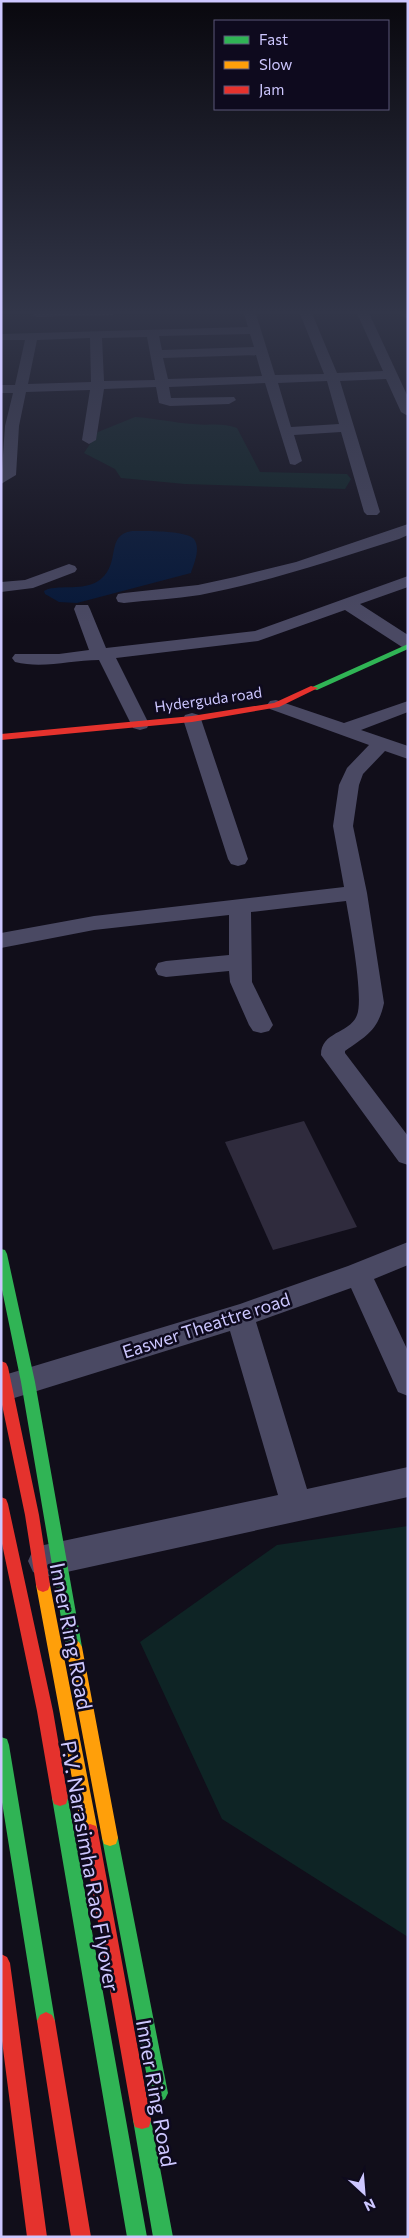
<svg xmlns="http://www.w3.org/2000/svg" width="409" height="2238" font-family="Commissioner,sans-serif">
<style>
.green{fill:#0e2425}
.water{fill:#061839}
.building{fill:#2f2b3d}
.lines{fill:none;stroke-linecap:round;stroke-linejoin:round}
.street{fill:#4a4963;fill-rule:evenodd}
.fast{fill:#30b455;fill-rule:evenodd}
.slow{fill:#ff9f0a;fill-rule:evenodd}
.jam{fill:#e5322d;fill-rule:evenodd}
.labels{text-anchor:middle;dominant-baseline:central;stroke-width:5;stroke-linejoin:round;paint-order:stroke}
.far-street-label{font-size:15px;fill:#cdc7ff;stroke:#0e0a1e}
.street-label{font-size:18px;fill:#cdc7ff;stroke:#0e0a1e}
.near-street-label{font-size:21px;fill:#cdc7ff;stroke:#0e0a1e}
</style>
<rect width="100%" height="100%" fill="#110e1a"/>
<!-- green -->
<path class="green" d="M 135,417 C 155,418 174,423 194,424 C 209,426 222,422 237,428 L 260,472 L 347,474 L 351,479 L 345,489 L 185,484 L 121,478 L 115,469 L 84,453 L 98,432 Z
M 408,1526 L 408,1937 L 222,1819 L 140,1642 L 277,1545 Z"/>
<!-- water -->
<path class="water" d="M 132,531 C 144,531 186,530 194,539 C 201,549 194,563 191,573 L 77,603 L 59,602 L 45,594 L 44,591 L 48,589 C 66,585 86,591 101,579 C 121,562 105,535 132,531 Z"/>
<!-- building -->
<path class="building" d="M 304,1121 L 357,1227 L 273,1250 L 225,1142 Z"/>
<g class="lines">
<!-- street -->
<path class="street" d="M 32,311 L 119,311 L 113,315 L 37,317 L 33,316 Z
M 243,311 L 255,311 L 275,375 L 324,374 L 299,311 L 311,311 L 337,373 L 383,371 L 356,311 L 368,311 L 408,397 L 408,416 L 401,412 L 386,379 L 340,381 L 380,512 L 377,515 L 367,515 L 364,512 L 341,432 L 294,435 L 302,461 L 295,465 L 290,464 L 265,383 L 169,387 L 171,398 L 234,397 L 236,400 L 229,404 L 170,406 L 159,403 L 156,387 L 104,389 L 96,440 L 89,444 L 82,440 L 90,390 L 26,392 L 19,426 L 16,475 L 1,484 L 5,426 L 13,393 L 1,393 L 1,385 L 15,385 L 25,340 L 1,340 L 1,334 L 248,327 ZM 250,334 L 254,347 L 162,350 L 159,336 ZM 147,337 L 155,380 L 104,381 L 102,338 ZM 90,338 L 91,382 L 28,384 L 37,340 ZM 256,355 L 262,376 L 168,379 L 163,358 ZM 327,381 L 339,424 L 291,427 L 278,383 Z
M 399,311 L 408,311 L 408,318 L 404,317 Z
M 408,524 L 408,535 L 399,539 C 333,560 268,582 200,595 C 175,599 149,600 124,603 L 118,602 L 116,598 L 118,594 L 124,593 L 198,585 L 235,577 L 296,562 Z
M 69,564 L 75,566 L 77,569 L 75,572 L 33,588 L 1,592 L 1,582 L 25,580 Z
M 408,576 L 408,587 L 360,604 L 408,635 L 408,648 L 402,647 L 345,610 L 258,641 L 116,658 L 149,724 L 147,728 L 140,730 L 133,728 L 99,660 C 71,660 43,669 15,662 L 12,658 L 15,654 L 59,654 L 89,650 L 74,609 L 76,605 L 88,605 L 90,609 L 106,648 L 255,631 Z
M 276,700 L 344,723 L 408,701 L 408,712 L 361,730 L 408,746 L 408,759 L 385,751 L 363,774 L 359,785 L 353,826 L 367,893 L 384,1003 C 378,1031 366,1036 345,1051 L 345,1053 L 408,1136 L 408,1165 L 399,1162 L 321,1055 C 321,1031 350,1034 357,1015 C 364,998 350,924 346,901 L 251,912 L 252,982 L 273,1025 L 269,1031 L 261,1033 L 253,1031 L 249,1025 L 230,982 L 229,971 L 166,977 L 158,975 L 155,969 L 158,963 L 166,961 L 229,955 L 229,915 L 94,930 L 1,948 L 1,933 L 94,916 L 344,887 L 333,826 L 339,785 L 347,768 L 369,745 L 270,709 L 267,705 L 270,701 Z
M 192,713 L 199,715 L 201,719 L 248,859 L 245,864 L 238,866 L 231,864 L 228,859 L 183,719 L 185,715 Z
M 408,1242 L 408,1265 L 374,1279 L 408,1351 L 408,1396 L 398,1392 L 351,1288 L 256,1322 L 307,1489 L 408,1467 L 408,1497 L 44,1577 L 33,1572 L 28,1561 L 33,1550 L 44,1545 L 278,1495 L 230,1331 L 11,1399 L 1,1396 L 1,1376 L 240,1304 L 348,1266 Z"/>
<!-- fast -->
<path class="fast" d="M 408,644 L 408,649 L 317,690 L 310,688 Z
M 1,1249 L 5,1250 L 7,1254 L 35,1382 L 82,1647 L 79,1652 L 74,1655 L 69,1652 L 66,1647 L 21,1382 L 1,1285 Z
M 1,1737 L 7,1739 L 9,1745 L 55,2021 L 52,2027 L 46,2030 L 40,2027 L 37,2021 L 1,1796 Z
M 60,1790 L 66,1792 L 68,1798 L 147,2237 L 127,2237 L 52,1798 L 54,1792 Z
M 110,1830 L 116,1832 L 118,1838 L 168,2093 L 165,2099 L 159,2102 L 153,2099 L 150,2093 L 102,1838 L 104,1832 Z
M 142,2111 L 149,2113 L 151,2120 L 173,2237 L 153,2237 L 133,2120 L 135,2113 Z"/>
<!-- slow -->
<path class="slow" d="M 43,1578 L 48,1580 L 50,1585 L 98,1832 L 96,1838 L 90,1840 L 84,1838 L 82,1832 L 36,1585 L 38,1580 Z
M 74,1639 L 79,1642 L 82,1647 L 118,1838 L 116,1844 L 110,1846 L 104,1844 L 102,1838 L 66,1647 L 69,1642 Z"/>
<!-- jam -->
<path class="jam" d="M 311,686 L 318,688 L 279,707 L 192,722 L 1,740 L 1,734 L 192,716 L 274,703 Z
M 1,1361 L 6,1363 L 8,1367 L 39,1515 L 50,1585 L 48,1590 L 43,1592 L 38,1590 L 36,1585 L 25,1515 L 1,1400 Z
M 1,1497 L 6,1499 L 8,1504 L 53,1711 L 68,1798 L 66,1804 L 60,1806 L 54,1804 L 52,1798 L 37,1711 L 1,1539 Z
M 90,1824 L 96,1826 L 98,1832 L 151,2120 L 149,2127 L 142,2129 L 135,2127 L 133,2120 L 82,1832 L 84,1826 Z
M 1,1954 L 7,1957 L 10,1963 L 47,2237 L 27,2237 L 1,2033 Z
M 46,2012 L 52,2015 L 55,2021 L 91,2237 L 71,2237 L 37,2021 L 40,2015 Z"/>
</g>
<!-- sky -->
<linearGradient id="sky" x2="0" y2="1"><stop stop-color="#09080e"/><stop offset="0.5" stop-color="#323649"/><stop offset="1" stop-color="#323649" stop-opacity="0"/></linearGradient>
<rect width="409" height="624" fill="url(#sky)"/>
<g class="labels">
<!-- far-street labels -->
<g class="far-street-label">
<text transform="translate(208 699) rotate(-8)">Hyderguda road</text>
</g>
<!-- street labels -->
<g class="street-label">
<text transform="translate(206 1325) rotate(-18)">Easwer Theattre road</text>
</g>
<!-- near-street labels -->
<g class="near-street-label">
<text transform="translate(72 1636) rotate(79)">Inner Ring Road</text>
<text transform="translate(91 1866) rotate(80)">P.V. Narasimha Rao Flyover</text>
<text transform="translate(157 2093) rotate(80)">Inner Ring Road</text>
</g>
</g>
<!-- border -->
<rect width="409" height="2238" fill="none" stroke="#cdc7ff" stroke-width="5"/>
<!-- legend -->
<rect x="214" y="20" width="175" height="90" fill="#0e0a1e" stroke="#5a5678"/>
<rect x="224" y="36" width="25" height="8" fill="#30b455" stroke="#5a5678"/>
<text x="259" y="45" font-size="15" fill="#cdc7ff">Fast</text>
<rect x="224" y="61" width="25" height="8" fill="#ff9f0a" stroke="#5a5678"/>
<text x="259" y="70" font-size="15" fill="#cdc7ff">Slow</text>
<rect x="224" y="86" width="25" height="8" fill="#e5322d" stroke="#5a5678"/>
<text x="259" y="95" font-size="15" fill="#cdc7ff">Jam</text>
<!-- north arrow -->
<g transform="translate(364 2193) rotate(154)" stroke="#0e0a1e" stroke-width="4" paint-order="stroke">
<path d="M0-4L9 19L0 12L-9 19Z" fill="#cdc7ff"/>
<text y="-8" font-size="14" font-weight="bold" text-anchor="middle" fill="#cdc7ff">N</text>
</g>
</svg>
